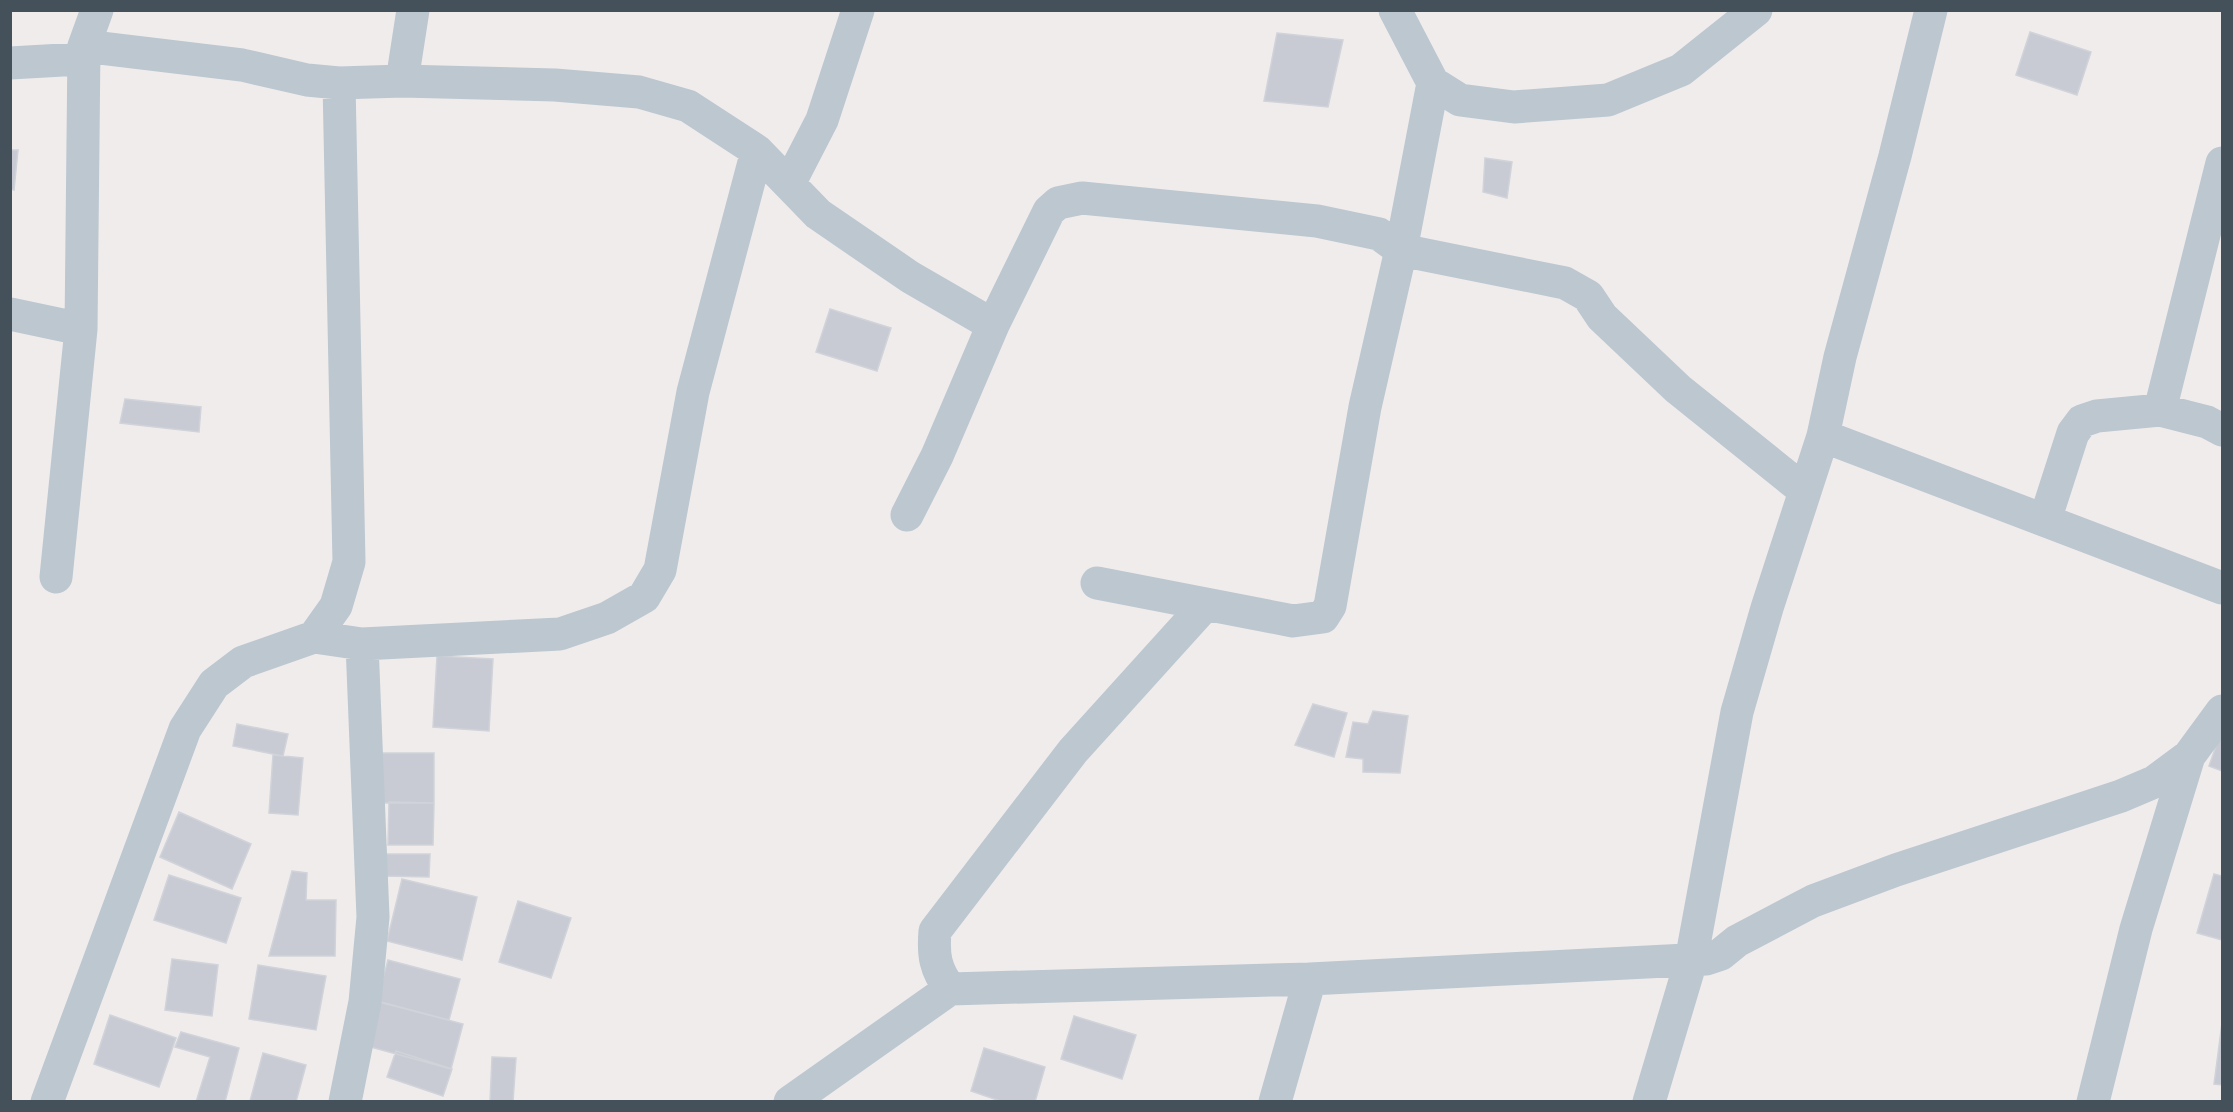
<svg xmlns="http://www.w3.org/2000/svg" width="2233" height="1112" font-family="Arial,sans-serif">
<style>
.building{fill:#c8cbd3;stroke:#d0d3d9;stroke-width:1.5}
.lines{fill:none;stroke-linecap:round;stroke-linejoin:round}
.minor{stroke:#bcc7d0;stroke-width:33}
</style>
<rect width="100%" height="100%" fill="#f0ecec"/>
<!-- building -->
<path class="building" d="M 2030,32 L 2091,52 L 2077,95 L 2016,75 Z
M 1277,33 L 1343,40 L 1328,107 L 1264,101 Z
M 10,150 L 18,150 L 14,190 L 10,189 Z
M 1485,158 L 1512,162 L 1507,198 L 1483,192 Z
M 830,309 L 891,328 L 877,371 L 816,352 Z
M 125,399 L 201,407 L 199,432 L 120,423 Z
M 437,656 L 493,659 L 489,731 L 433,727 Z
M 1313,704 L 1347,713 L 1334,757 L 1295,745 Z
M 1373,711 L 1408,716 L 1400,773 L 1363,772 L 1363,759 L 1346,757 L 1353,722 L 1368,724 Z
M 237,724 L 288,734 L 283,756 L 233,746 Z
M 2222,729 L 2222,771 L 2209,766 Z
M 369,753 L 434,753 L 434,803 L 370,803 Z
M 273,755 L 303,758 L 298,815 L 269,813 Z
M 389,802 L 434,803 L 433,845 L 388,845 Z
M 179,812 L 251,844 L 232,889 L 160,857 Z
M 384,854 L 430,854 L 429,877 L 384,876 Z
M 292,871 L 307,873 L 306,900 L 336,900 L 335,956 L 269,956 Z
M 2214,874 L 2222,876 L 2222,940 L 2197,933 Z
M 169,875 L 241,898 L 226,943 L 154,920 Z
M 402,879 L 477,897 L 462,960 L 387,941 Z
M 518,901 L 571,918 L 551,978 L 499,962 Z
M 172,959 L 218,965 L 212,1016 L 165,1010 Z
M 388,960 L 460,979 L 449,1020 L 377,1001 Z
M 258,965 L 326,976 L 316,1030 L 249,1019 Z
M 379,1002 L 463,1024 L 451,1069 L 367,1046 Z
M 110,1015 L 176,1038 L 159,1087 L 94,1064 Z
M 1074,1016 L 1136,1035 L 1122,1079 L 1061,1059 Z
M 2222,1023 L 2222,1085 L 2214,1084 Z
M 181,1032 L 239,1048 L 225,1102 L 196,1102 L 210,1057 L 175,1047 Z
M 984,1048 L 1045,1067 L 1035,1102 L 1003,1102 L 971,1091 Z
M 396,1051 L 452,1069 L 443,1096 L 387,1077 Z
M 263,1053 L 306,1065 L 296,1102 L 250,1101 Z
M 492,1057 L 516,1058 L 513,1102 L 490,1102 Z"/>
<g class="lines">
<!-- minor -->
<path class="minor" d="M 1395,10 L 1433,83 L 1460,100 L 1514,107 L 1608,100 L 1681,70 L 1756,10
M 10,63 L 80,59 L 84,46 L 242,65 L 307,80 L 339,83 L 402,81 L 555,85 L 639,92 L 688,106 L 757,151 L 818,214 L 910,277 L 993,325
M 402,81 L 413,10
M 789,184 L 822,120 L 858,10
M 10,314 L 81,329
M 2160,410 L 2222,163
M 1823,436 L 2222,588
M 907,515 L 937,456 L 993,325 L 1049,211 L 1058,203 L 1082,198 L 1317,221 L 1379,234 L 1401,250 L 1565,283 L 1588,296 L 1602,317 L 1678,389 L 1805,491
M 2045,520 L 2073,433 L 2082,421 L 2097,416 L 2160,410 L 2207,422 L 2222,430
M 56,577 L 81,329 L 84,46 L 97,10
M 1097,583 L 1293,621 L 1323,617 L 1330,606 L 1365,407 L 1401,250 L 1433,83
M 314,637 L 362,644 L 560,634 L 607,618 L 644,597 L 660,570 L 693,392 L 757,151
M 950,989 C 935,969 933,955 935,931 L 1073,751 L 1206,604
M 47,1102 L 185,729 L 214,684 L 243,662 L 314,637 L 336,606 L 349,562 L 339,83
M 345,1102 L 365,1002 L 373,917 L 362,644
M 790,1102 L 950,989 L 1310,979 L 1706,959 L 1721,954 L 1737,941 L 1813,901 L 1896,870 L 2121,796 L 2154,782 L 2189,756 L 2222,711
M 1275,1102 L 1310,979
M 1649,1102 L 1691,961 L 1737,712 L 1767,608 L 1823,436 L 1840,357 L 1895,156 L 1931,10
M 2093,1102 L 2136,929 L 2189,756"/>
</g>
<!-- border -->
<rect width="2233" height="1112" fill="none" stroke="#44505a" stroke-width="24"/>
</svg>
